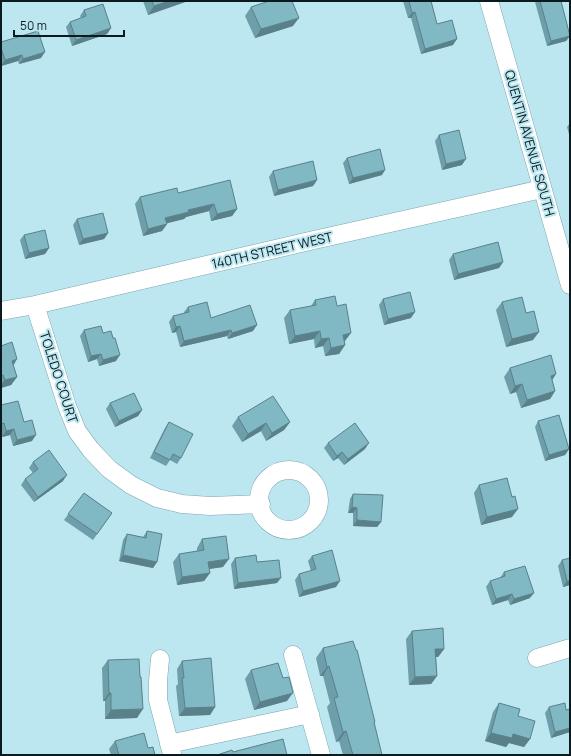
<svg xmlns="http://www.w3.org/2000/svg" width="571" height="756" font-family="Manrope,sans-serif">
<style>
.lines{fill:none;stroke-linecap:round;stroke-linejoin:round}
.minor-casing{stroke:#7ca5af;stroke-width:19}
.minor{stroke:#fff;stroke-width:18}
.wall{fill:#6e9ea9}
.shaded-wall{fill:#5a8189}
.building{fill:#80b8c4;stroke:#5a8189}
.labels{text-anchor:middle;dominant-baseline:central;stroke-width:4;stroke-linejoin:round;paint-order:stroke}
.street-label{font-size:13px;fill:#0a1a1e;stroke:#bce7f1}
</style>
<rect width="100%" height="100%" fill="#bce7f1"/>
<g class="lines">
<defs>
<path id="minor" d="M 489,1 L 570,285
M 35,305 L 67,406 L 77,431 L 91,450 L 109,469 L 131,485 L 157,498 L 182,504 L 210,506 L 261,504
M 1,311 L 35,305 L 314,240 L 542,189
M259 500a30 30 0 1 1 60 0a30 30 0 1 1-60 0Z
M 293,655 L 321,755
M 537,658 L 570,648
M 160,659 L 158,681 L 158,700 L 172,754
M 169,744 L 310,714"/>
</defs>
<!-- minor casing -->
<use href="#minor" class="minor-casing"/>
<!-- minor -->
<use href="#minor" class="minor"/>
</g>
<!-- wall -->
<path class="wall" d="M 143,1 L 188,1 L 148,15 Z
M 403,1 L 431,1 L 437,24 L 453,45 L 421,54 L 411,18 L 408,18 Z
M 536,1 L 561,1 L 570,36 L 566,41 L 547,46 L 535,2 Z
M 251,7 L 293,26 L 255,38 L 245,16 Z
M 84,10 L 111,28 L 107,34 L 72,46 L 66,27 L 70,22 L 81,18 L 80,16 Z
M 1,42 L 41,58 L 19,64 L 18,61 L 1,66 Z
M 570,123 L 570,138 L 567,127 Z
M 439,135 L 462,165 L 442,170 L 435,141 Z
M 347,158 L 382,175 L 349,184 L 343,163 Z
M 273,171 L 317,180 L 313,186 L 274,196 L 269,177 Z
M 178,193 L 237,209 L 232,216 L 211,221 L 209,211 L 186,217 L 184,219 L 167,223 L 167,224 L 162,231 L 143,236 L 135,204 L 140,197 Z
M 77,219 L 108,233 L 104,239 L 79,245 L 73,225 Z
M 24,235 L 49,248 L 45,254 L 25,259 L 20,240 Z
M 453,254 L 503,262 L 499,268 L 454,280 L 449,260 Z
M 383,299 L 411,318 L 384,325 L 379,305 Z
M 315,300 L 337,306 L 345,341 L 344,342 L 345,345 L 339,354 L 325,356 L 323,346 L 315,348 L 314,339 L 289,344 L 284,318 L 290,310 L 311,306 Z
M 502,302 L 533,340 L 506,347 L 496,310 Z
M 188,307 L 211,318 L 253,331 L 228,339 L 227,336 L 180,347 L 176,332 L 172,333 L 169,322 L 173,316 L 184,314 L 184,312 Z
M 84,330 L 103,333 L 116,361 L 99,366 L 97,359 L 88,362 L 80,336 Z
M 1,346 L 13,365 L 17,377 L 11,385 L 1,388 Z
M 510,368 L 552,380 L 555,391 L 550,399 L 521,408 L 516,392 L 510,394 L 504,377 Z
M 110,403 L 142,410 L 138,416 L 115,427 L 106,409 Z
M 1,405 L 24,422 L 32,441 L 13,446 L 10,435 L 2,437 L 1,434 Z
M 238,417 L 290,422 L 284,430 L 266,441 L 261,431 L 242,442 L 232,426 Z
M 538,421 L 569,449 L 565,455 L 545,461 L 535,427 Z
M 169,422 L 181,458 L 177,464 L 170,460 L 166,466 L 150,458 L 165,428 Z
M 328,443 L 365,449 L 344,465 L 338,458 L 333,461 L 324,448 Z
M 33,462 L 63,481 L 34,502 L 21,485 L 25,479 L 33,473 L 29,468 Z
M 479,485 L 512,517 L 481,525 L 474,493 Z
M 84,493 L 112,513 L 93,540 L 64,520 Z
M 353,494 L 381,522 L 377,527 L 353,526 L 353,513 L 348,513 L 350,499 Z
M 147,531 L 157,562 L 153,568 L 119,561 L 123,540 L 127,534 L 143,537 Z
M 202,539 L 223,567 L 209,569 L 210,573 L 204,581 L 177,585 L 173,562 L 179,554 L 197,551 L 197,548 Z
M 312,556 L 336,587 L 299,597 L 295,580 L 299,574 L 311,571 L 308,561 Z
M 235,558 L 257,562 L 277,583 L 234,589 L 231,564 Z
M 562,560 L 570,585 L 563,587 L 558,566 Z
M 504,572 L 530,598 L 510,605 L 508,600 L 492,605 L 486,587 L 490,581 L 500,578 Z
M 412,631 L 444,649 L 438,657 L 436,657 L 437,676 L 431,684 L 409,685 L 406,639 Z
M 323,648 L 374,723 L 382,755 L 343,755 L 339,741 L 336,742 L 327,707 L 330,703 L 323,676 L 320,676 L 316,658 Z
M 108,660 L 140,677 L 137,718 L 105,719 L 105,701 L 103,701 L 102,668 Z
M 182,661 L 215,707 L 210,715 L 179,716 L 176,686 L 178,684 L 177,669 Z
M 251,670 L 283,678 L 287,701 L 254,710 L 245,679 Z
M 499,703 L 518,716 L 530,739 L 524,747 L 509,743 L 506,747 L 485,741 L 493,712 Z
M 549,707 L 566,710 L 570,709 L 570,732 L 551,738 L 545,713 Z
M 115,741 L 148,748 L 155,755 L 111,755 L 109,749 Z"/>
<!-- shaded-wall -->
<path class="shaded-wall" d="M 169,1 L 188,1 L 148,15 L 154,6 Z
M 415,12 L 411,18 L 408,18 L 412,13 Z
M 299,18 L 293,26 L 255,38 L 261,29 Z
M 111,28 L 107,34 L 72,46 L 76,40 Z
M 570,36 L 566,41 L 547,46 L 551,41 Z
M 457,39 L 453,45 L 421,54 L 425,49 Z
M 45,52 L 41,58 L 19,64 L 23,59 Z
M 22,55 L 18,61 L 1,66 L 5,60 Z
M 466,159 L 462,165 L 442,170 L 446,164 Z
M 385,170 L 382,175 L 349,184 L 353,178 Z
M 317,180 L 313,186 L 274,196 L 278,190 Z
M 214,204 L 209,211 L 186,217 L 184,219 L 160,225 L 165,218 L 188,210 Z
M 237,209 L 232,216 L 211,221 L 217,214 Z
M 167,224 L 162,231 L 143,236 L 148,229 Z
M 108,233 L 104,239 L 79,245 L 83,239 Z
M 49,248 L 45,254 L 25,259 L 29,253 Z
M 503,262 L 499,268 L 454,280 L 458,274 Z
M 415,312 L 411,318 L 384,325 L 388,319 Z
M 257,325 L 253,331 L 228,339 L 232,333 Z
M 180,326 L 176,332 L 172,333 L 176,327 Z
M 231,330 L 227,336 L 180,347 L 184,341 Z
M 320,331 L 314,339 L 289,344 L 295,336 Z
M 539,332 L 533,340 L 506,347 L 512,339 Z
M 351,333 L 345,341 L 337,343 L 343,335 Z
M 329,338 L 323,346 L 315,348 L 321,339 Z
M 345,345 L 339,354 L 325,356 L 331,348 Z
M 101,354 L 97,359 L 88,362 L 91,356 Z
M 120,355 L 116,361 L 99,366 L 103,360 Z
M 17,359 L 12,368 L 12,361 Z
M 556,374 L 551,382 L 551,376 Z
M 17,377 L 11,385 L 1,388 L 1,385 L 5,380 Z
M 522,384 L 516,392 L 510,394 L 515,386 Z
M 555,391 L 550,399 L 521,408 L 527,400 Z
M 142,410 L 138,416 L 115,427 L 119,421 Z
M 290,422 L 284,430 L 266,441 L 272,433 Z
M 266,423 L 261,431 L 242,442 L 248,434 Z
M 14,429 L 10,435 L 2,437 L 6,431 Z
M 36,435 L 32,441 L 13,446 L 17,440 Z
M 369,443 L 365,449 L 344,465 L 348,459 Z
M 569,449 L 565,455 L 545,461 L 549,455 Z
M 342,452 L 338,458 L 333,461 L 337,456 Z
M 67,475 L 63,481 L 34,502 L 38,497 Z
M 352,507 L 357,508 L 353,513 L 348,513 Z
M 518,509 L 512,517 L 481,525 L 487,517 Z
M 357,520 L 381,522 L 377,527 L 353,526 Z
M 123,555 L 157,562 L 153,568 L 119,561 Z
M 229,559 L 223,567 L 202,570 L 208,562 Z
M 210,573 L 204,581 L 177,585 L 182,577 Z
M 281,578 L 277,583 L 234,589 L 238,583 Z
M 340,581 L 336,587 L 299,597 L 303,591 Z
M 567,581 L 570,581 L 570,585 L 563,587 Z
M 534,593 L 530,598 L 510,605 L 514,599 Z
M 512,594 L 508,600 L 492,605 L 496,599 Z
M 435,649 L 444,649 L 438,657 L 430,657 Z
M 329,666 L 323,676 L 320,676 L 327,667 Z
M 437,676 L 431,684 L 409,685 L 415,677 Z
M 109,693 L 111,693 L 105,701 L 103,701 Z
M 293,693 L 287,701 L 254,710 L 260,702 Z
M 215,707 L 210,715 L 179,716 L 185,708 Z
M 143,709 L 137,718 L 105,719 L 111,710 Z
M 570,728 L 570,732 L 551,738 L 555,732 Z
M 346,731 L 339,741 L 336,742 L 343,732 Z
M 491,733 L 513,734 L 530,739 L 524,747 L 509,743 L 506,747 L 485,741 Z"/>
<!-- building -->
<path class="building" d="M 152,1 L 169,1 L 154,6 Z
M 269,1 L 292,1 L 299,18 L 261,29 L 251,7 Z
M 409,1 L 431,1 L 437,24 L 452,20 L 457,39 L 425,49 L 415,12 L 412,13 Z
M 540,1 L 561,1 L 570,36 L 551,41 Z
M 103,4 L 111,28 L 76,40 L 70,22 L 86,16 L 84,10 Z
M 38,31 L 45,52 L 23,59 L 22,55 L 5,60 L 1,48 L 1,42 Z
M 459,130 L 466,159 L 446,164 L 439,135 Z
M 380,149 L 385,170 L 353,178 L 347,158 Z
M 313,161 L 317,180 L 278,190 L 273,171 Z
M 230,180 L 237,209 L 217,214 L 214,204 L 188,210 L 189,212 L 165,218 L 167,224 L 148,229 L 140,197 L 177,188 L 178,193 Z
M 103,213 L 108,233 L 83,239 L 77,219 Z
M 45,230 L 49,248 L 29,253 L 24,235 Z
M 498,242 L 503,262 L 458,274 L 453,254 Z
M 410,292 L 415,312 L 388,319 L 383,299 Z
M 335,296 L 337,306 L 346,304 L 351,333 L 343,335 L 345,345 L 331,348 L 329,338 L 321,339 L 320,331 L 295,336 L 290,310 L 316,305 L 315,300 Z
M 522,297 L 526,313 L 534,311 L 539,332 L 512,339 L 502,302 Z
M 207,302 L 211,318 L 250,305 L 257,325 L 232,333 L 231,330 L 184,341 L 180,326 L 176,327 L 173,316 L 189,312 L 188,307 Z
M 101,326 L 103,333 L 111,331 L 113,338 L 115,338 L 120,355 L 103,360 L 101,354 L 91,356 L 84,330 Z
M 12,342 L 17,359 L 12,361 L 17,377 L 5,380 L 3,375 L 1,375 L 1,346 Z
M 551,355 L 556,374 L 551,376 L 555,391 L 527,400 L 522,384 L 515,386 L 510,368 Z
M 134,393 L 142,410 L 119,421 L 110,403 Z
M 273,396 L 290,422 L 272,433 L 266,423 L 248,434 L 238,417 Z
M 18,401 L 24,422 L 32,420 L 36,435 L 17,440 L 14,429 L 6,431 L 4,423 L 1,424 L 1,405 Z
M 559,415 L 569,449 L 549,455 L 538,421 Z
M 169,422 L 193,434 L 181,458 L 173,454 L 170,460 L 154,452 Z
M 355,423 L 369,443 L 348,459 L 342,452 L 337,456 L 328,443 Z
M 49,450 L 67,475 L 38,497 L 25,479 L 38,469 L 33,462 Z
M 507,478 L 512,497 L 515,496 L 518,509 L 487,517 L 479,485 Z
M 84,493 L 112,513 L 97,534 L 68,514 Z
M 353,494 L 383,495 L 381,522 L 357,520 L 357,508 L 352,507 Z
M 147,531 L 162,534 L 157,562 L 123,555 L 127,534 L 146,538 Z
M 226,536 L 229,559 L 208,562 L 210,573 L 182,577 L 179,554 L 204,550 L 202,539 Z
M 332,550 L 340,581 L 303,591 L 299,574 L 316,569 L 312,556 Z
M 256,555 L 257,562 L 279,560 L 281,578 L 238,583 L 235,558 Z
M 570,558 L 570,581 L 567,581 L 562,560 Z
M 525,566 L 534,593 L 514,599 L 512,594 L 496,599 L 490,581 L 505,576 L 504,572 Z
M 443,628 L 444,649 L 435,649 L 437,676 L 415,677 L 412,631 Z
M 353,641 L 356,650 L 357,650 L 375,722 L 374,722 L 382,755 L 353,755 L 346,731 L 343,732 L 334,698 L 338,697 L 329,666 L 327,667 L 323,648 Z
M 211,658 L 215,707 L 185,708 L 182,678 L 184,678 L 182,661 Z
M 139,659 L 140,677 L 141,677 L 143,709 L 111,710 L 111,693 L 109,693 L 108,660 Z
M 278,663 L 283,678 L 289,677 L 293,693 L 260,702 L 251,670 Z
M 499,703 L 520,709 L 518,716 L 535,721 L 530,739 L 513,734 L 512,738 L 491,733 Z
M 565,703 L 566,710 L 570,709 L 570,728 L 555,732 L 549,707 Z
M 144,733 L 148,748 L 153,747 L 155,755 L 119,755 L 115,741 Z
M 283,739 L 287,755 L 217,755 L 232,750 L 233,752 Z"/>
<g class="labels">
<!-- street labels -->
<g class="street-label">
<text transform="translate(530 143) rotate(74)">QUENTIN AVENUE SOUTH</text>
<text transform="translate(272 250) rotate(-13)">140TH STREET WEST</text>
<text transform="translate(59 377) rotate(72)">TOLEDO COURT</text>
</g>
</g>
<!-- border -->
<rect width="571" height="756" fill="none" stroke="#0a1a1e" stroke-width="4"/>
<!-- scale -->
<path d="M14 30v6h110v-6" fill="none" stroke="#0a1a1e" stroke-width="2"/>
<text x="20" y="30" font-size="12" fill="#0a1a1e" stroke="#bce7f1" stroke-width="3" paint-order="stroke">50 m</text>
</svg>
